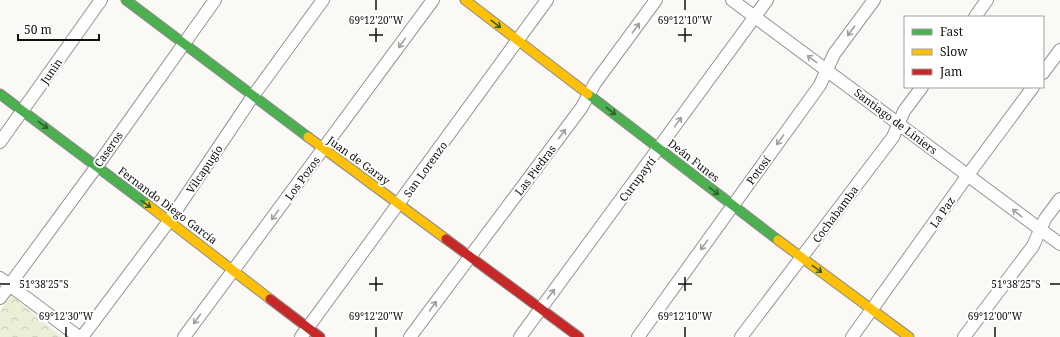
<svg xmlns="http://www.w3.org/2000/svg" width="1060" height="337" font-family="'Noto Serif',serif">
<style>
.park{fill:url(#park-crowns)}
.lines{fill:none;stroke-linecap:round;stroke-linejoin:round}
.street-casing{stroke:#969594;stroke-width:14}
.fast-casing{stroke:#8c8c8a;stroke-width:11}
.slow-casing{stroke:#8c8c8a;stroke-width:11}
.jam-casing{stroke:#8c8c8a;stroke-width:11}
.street{stroke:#fefefe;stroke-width:12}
.fast{stroke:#4caf50;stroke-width:9}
.slow{stroke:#ffc107;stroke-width:9}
.jam{stroke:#c62828;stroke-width:9}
.oneway{stroke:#2e6030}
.oneway2{stroke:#9f9f9f}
.ticks{fill:none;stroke:#101010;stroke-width:1.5}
.labels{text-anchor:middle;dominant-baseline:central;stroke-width:4;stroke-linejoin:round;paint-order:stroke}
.street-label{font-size:11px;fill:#101010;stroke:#fff}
.ticks-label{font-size:10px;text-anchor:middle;fill:#101010;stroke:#fff;stroke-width:4;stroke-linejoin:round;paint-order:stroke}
</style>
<defs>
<pattern id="park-crowns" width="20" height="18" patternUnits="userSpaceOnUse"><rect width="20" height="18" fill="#eaefd7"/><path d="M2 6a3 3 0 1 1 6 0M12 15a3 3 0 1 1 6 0" fill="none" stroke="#c8ccb8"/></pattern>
</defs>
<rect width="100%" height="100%" fill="#fbf9f6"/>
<!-- park -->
<path class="park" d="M 11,295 L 62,337 L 0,337 L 0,311 Z"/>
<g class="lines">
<defs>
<path id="street" d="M 732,0 L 1060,244
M 975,17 L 987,0
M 1043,73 L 1060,50
M 0,142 L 101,0
M 0,278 L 79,337
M 0,298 L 97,166 L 215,0
M 82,337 L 169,221 L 253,96 L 323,0
M 184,337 L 433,0
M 301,337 L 547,0
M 410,337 L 582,107 L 595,83 L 656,0
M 520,337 L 767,0
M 638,337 L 820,85 L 834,54 L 874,0
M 741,337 L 893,137 L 904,111 L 922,87
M 852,337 L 968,175 L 1033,87
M 964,337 L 1033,246 L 1045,219 L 1060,199"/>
<path id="fast" d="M 126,0 L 308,137
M 0,94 L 148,205
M 588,94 L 778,240"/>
<path id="slow" d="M 465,0 L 588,94
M 308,137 L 446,239
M 148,205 L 270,299
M 778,240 L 909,337"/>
<path id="jam" d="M 446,239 L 579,337
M 270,299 L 320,337"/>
</defs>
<!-- street casing -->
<use href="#street" class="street-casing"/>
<!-- fast casing -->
<use href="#fast" class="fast-casing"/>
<!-- slow casing -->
<use href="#slow" class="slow-casing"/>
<!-- jam casing -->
<use href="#jam" class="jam-casing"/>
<!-- street -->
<use href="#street" class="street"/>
<!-- fast -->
<use href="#fast" class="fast"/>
<!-- slow -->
<use href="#slow" class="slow"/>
<!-- jam -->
<use href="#jam" class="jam"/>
</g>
<!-- one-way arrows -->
<defs><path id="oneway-shaft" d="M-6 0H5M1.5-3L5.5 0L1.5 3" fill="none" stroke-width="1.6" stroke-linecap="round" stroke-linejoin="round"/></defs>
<g class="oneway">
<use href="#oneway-shaft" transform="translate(496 24) rotate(38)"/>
<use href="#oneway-shaft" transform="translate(611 111) rotate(38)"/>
<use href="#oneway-shaft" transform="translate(43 125) rotate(37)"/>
<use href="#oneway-shaft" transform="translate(714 191) rotate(38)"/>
<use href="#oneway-shaft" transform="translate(146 204) rotate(37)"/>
<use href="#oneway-shaft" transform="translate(817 269) rotate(36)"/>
</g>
<g class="oneway2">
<use href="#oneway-shaft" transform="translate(636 28) rotate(-53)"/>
<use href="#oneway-shaft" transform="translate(851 31) rotate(127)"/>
<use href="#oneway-shaft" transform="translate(402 43) rotate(126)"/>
<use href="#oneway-shaft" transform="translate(812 59) rotate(-144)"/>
<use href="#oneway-shaft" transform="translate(678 122) rotate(-54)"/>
<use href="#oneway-shaft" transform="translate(562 134) rotate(-53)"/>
<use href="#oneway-shaft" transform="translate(780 140) rotate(126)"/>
<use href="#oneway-shaft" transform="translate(1017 213) rotate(-142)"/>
<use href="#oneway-shaft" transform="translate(275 215) rotate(126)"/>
<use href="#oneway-shaft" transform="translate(704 245) rotate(126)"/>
<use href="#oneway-shaft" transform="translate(551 294) rotate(-53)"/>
<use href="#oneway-shaft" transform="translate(433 306) rotate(-54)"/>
<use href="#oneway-shaft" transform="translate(197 319) rotate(126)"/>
</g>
<!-- ticks -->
<path class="ticks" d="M 376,0 L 376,10M 685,0 L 685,10M 376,28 L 376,42M 685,28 L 685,42M 369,35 L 383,35M 678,35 L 692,35M 376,277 L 376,291M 685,277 L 685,291M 0,284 L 10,284M 369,284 L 383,284M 678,284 L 692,284M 1050,284 L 1060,284M 66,327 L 66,337M 376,327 L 376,337M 685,327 L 685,337M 995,327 L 995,337"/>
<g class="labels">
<!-- street labels -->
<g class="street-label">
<text transform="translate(51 71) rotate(-55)">Junin</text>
<text transform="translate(896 121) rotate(37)">Santiago de Liniers</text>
<text transform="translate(108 149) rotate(-55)">Caseros</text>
<text transform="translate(359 160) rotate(36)">Juan de Garay</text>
<text transform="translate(694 160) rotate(38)">Deán Funes</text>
<text transform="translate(204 169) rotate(-56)">Vilcapugio</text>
<text transform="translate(425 169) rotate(-54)">San Lorenzo</text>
<text transform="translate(535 170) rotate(-53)">Las Piedras</text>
<text transform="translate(758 170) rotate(-54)">Potosí</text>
<text transform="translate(302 178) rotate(-54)">Los Pozos</text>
<text transform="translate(637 179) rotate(-53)">Curupaytí</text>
<text transform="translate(168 205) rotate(37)">Fernando Diego García</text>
<text transform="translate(942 212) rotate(-55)">La Paz</text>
<text transform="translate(835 214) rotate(-53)">Cochabamba</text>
</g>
</g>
<g class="ticks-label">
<text x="376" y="24">69°12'20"W</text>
<text x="685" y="24">69°12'10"W</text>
<text x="44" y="288">51°38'25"S</text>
<text x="1016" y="288">51°38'25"S</text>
<text x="66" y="320">69°12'30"W</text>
<text x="376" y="320">69°12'20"W</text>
<text x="685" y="320">69°12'10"W</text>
<text x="995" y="320">69°12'00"W</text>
</g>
<!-- legend -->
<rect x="904" y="16" width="140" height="72" fill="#ffffff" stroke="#9f9f9f"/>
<rect x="912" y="29" width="20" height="6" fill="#4caf50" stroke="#9f9f9f"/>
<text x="940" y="36" font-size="12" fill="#101010">Fast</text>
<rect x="912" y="49" width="20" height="6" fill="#ffc107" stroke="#9f9f9f"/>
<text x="940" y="56" font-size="12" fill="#101010">Slow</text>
<rect x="912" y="69" width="20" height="6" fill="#c62828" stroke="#9f9f9f"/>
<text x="940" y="76" font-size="12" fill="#101010">Jam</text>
<!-- scale -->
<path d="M18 34v6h81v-6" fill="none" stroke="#101010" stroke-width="2"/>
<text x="24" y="34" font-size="12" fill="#101010" stroke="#ffffff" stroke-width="3" paint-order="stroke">50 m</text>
</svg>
